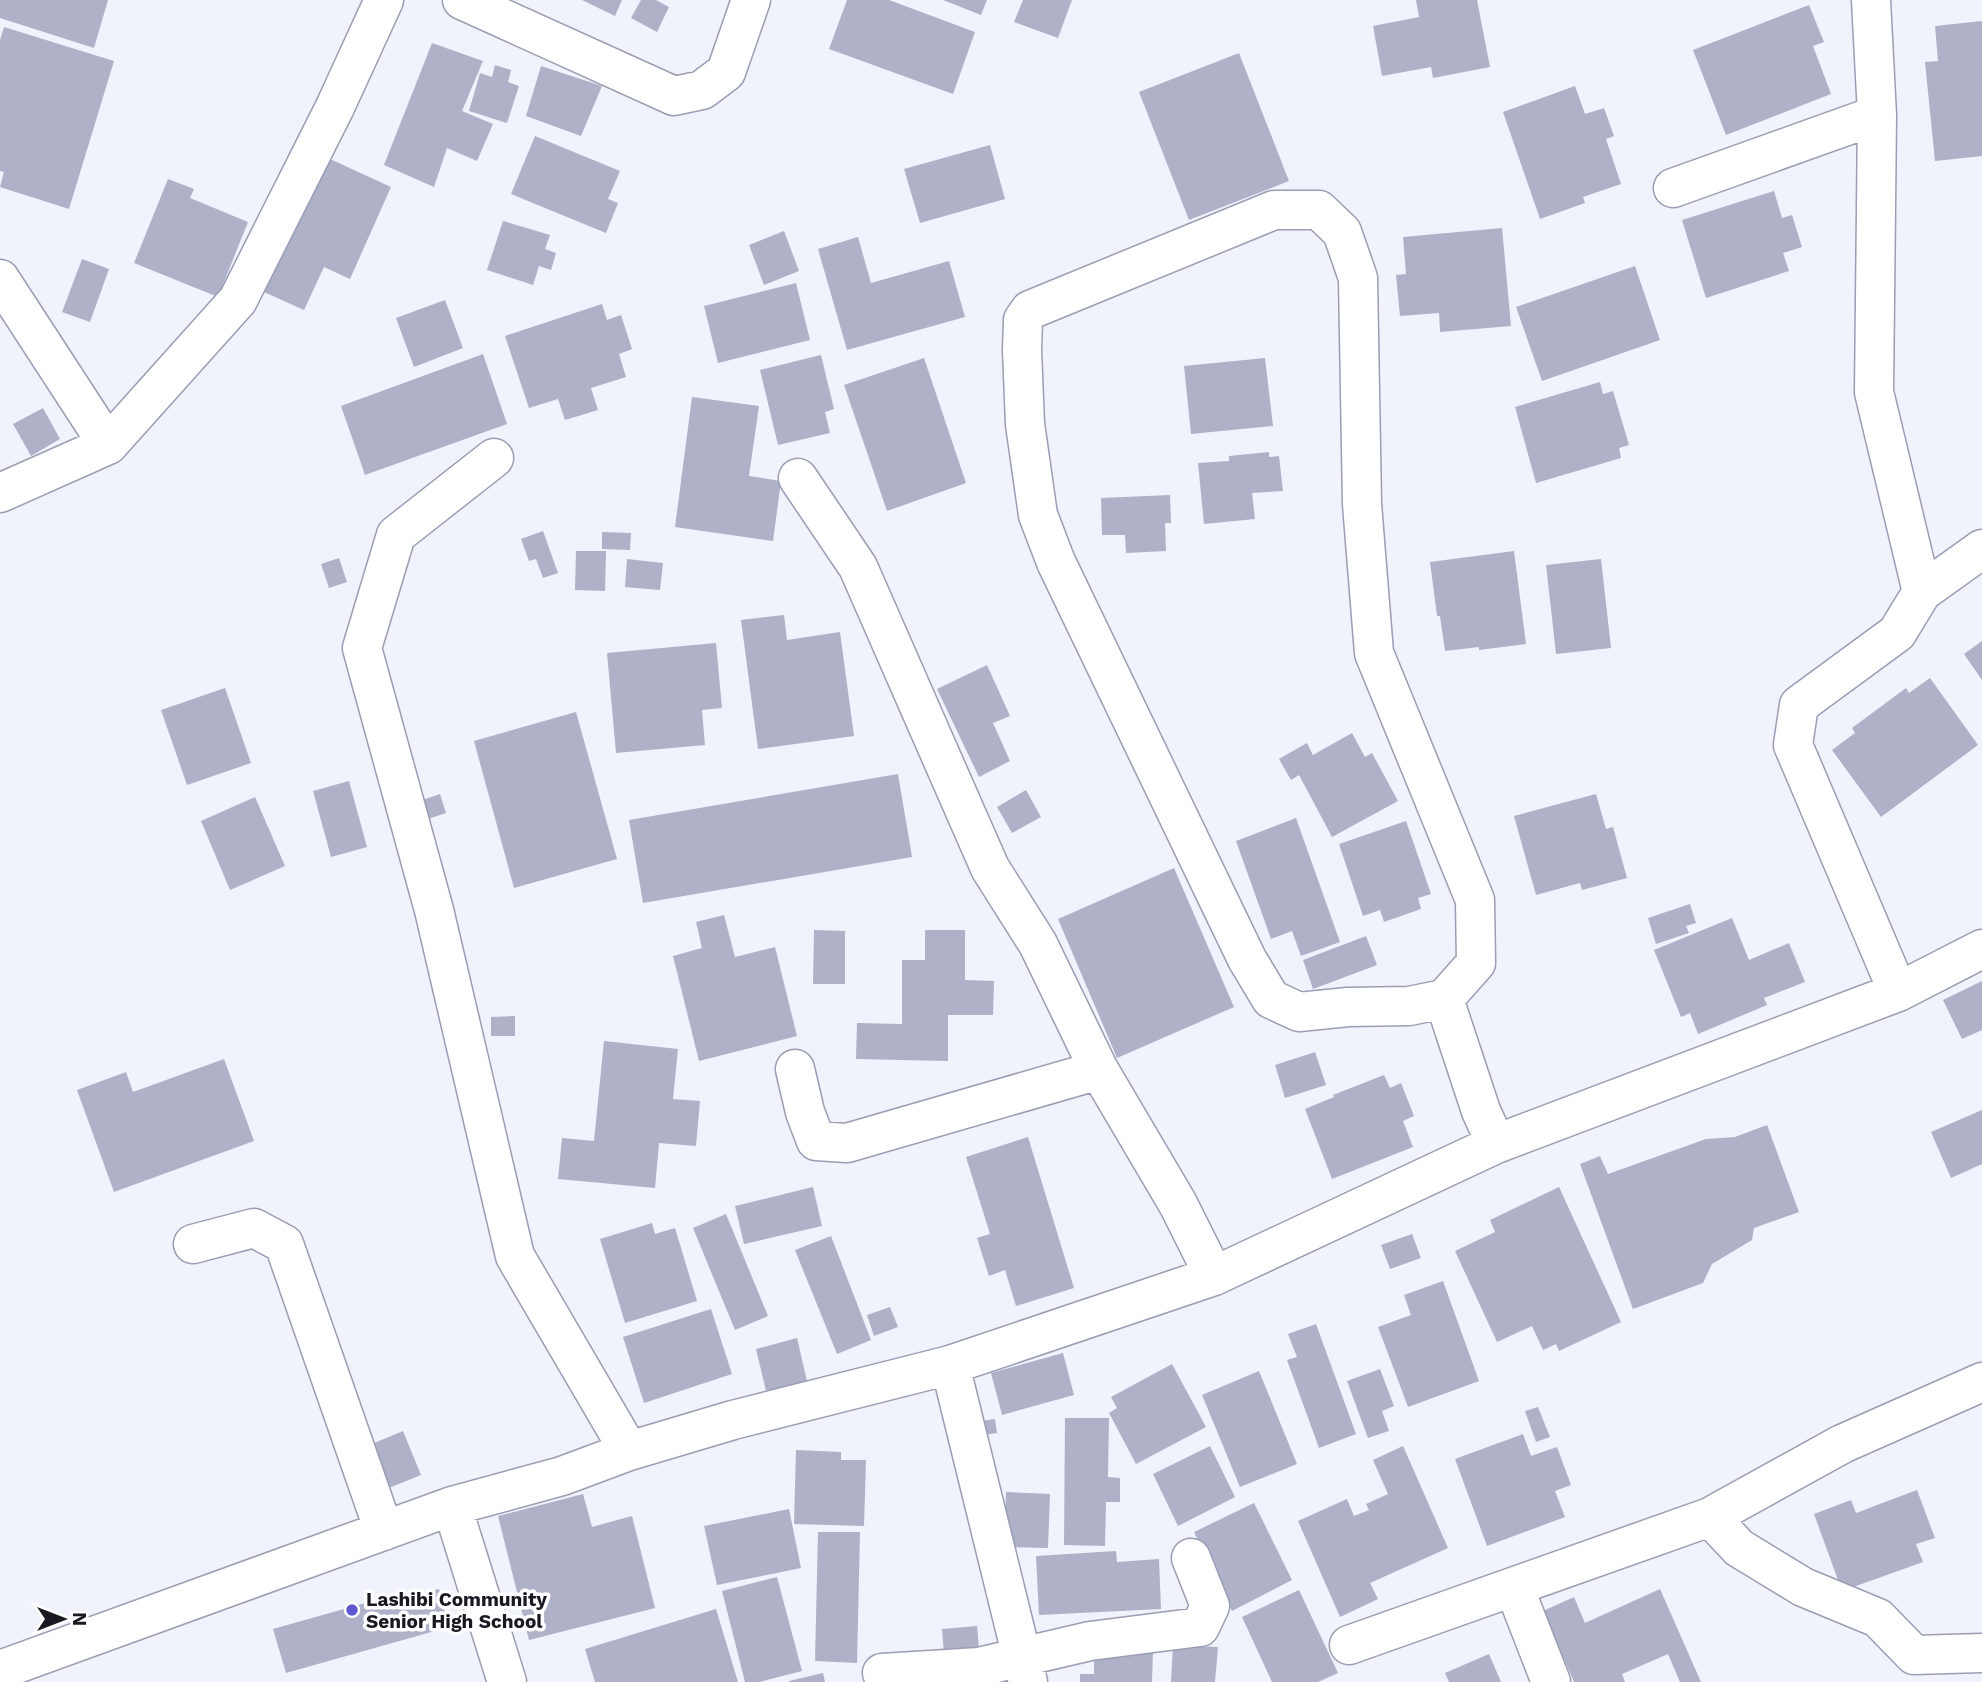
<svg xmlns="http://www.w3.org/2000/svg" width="1982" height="1682" font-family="'Work Sans',sans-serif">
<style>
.building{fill:#aeb1c8}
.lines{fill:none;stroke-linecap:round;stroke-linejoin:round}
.minor-casing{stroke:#9a9db3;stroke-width:41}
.minor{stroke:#fff;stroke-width:38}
.poi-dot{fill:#5d58d0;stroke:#fff;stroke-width:2.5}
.labels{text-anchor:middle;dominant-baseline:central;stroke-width:7;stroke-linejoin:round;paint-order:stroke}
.poi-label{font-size:19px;font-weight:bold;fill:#181921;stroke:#fff;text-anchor:start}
</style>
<rect width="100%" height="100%" fill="#f0f2fc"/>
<!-- building -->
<path class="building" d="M 0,0 L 108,0 L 94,48 L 0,18 Z
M 582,0 L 622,0 L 615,16 Z
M 641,0 L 656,0 L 669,7 L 657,32 L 631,18 Z
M 847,0 L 889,0 L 975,32 L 953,94 L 829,49 Z
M 943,0 L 987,0 L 981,15 Z
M 1023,0 L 1072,0 L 1058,38 L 1014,22 Z
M 1416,0 L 1477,0 L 1490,67 L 1433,78 L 1431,67 L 1382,76 L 1373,26 L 1419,17 Z
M 1809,5 L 1824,42 L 1813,46 L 1831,94 L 1726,135 L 1693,50 Z
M 1982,21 L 1982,156 L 1935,161 L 1925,62 L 1938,61 L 1935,26 Z
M 4,27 L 114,61 L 69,209 L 0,187 L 4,172 L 0,171 L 0,40 Z
M 432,43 L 483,61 L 462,111 L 493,124 L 477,161 L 447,148 L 434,187 L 384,165 Z
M 1239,53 L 1289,181 L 1189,220 L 1139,92 Z
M 495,65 L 511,70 L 508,82 L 519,86 L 507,123 L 469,111 L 480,73 L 492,77 Z
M 541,66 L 602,86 L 581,136 L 526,116 Z
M 1575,86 L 1585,114 L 1604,108 L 1614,136 L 1606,139 L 1621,184 L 1583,197 L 1585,203 L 1540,219 L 1503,112 Z
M 535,136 L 620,171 L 608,199 L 618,203 L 606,233 L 511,194 Z
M 990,145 L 1005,199 L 920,223 L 904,169 Z
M 317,153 L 391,187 L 350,279 L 324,267 L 304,310 L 255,288 Z
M 168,179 L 194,189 L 190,198 L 248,222 L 218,297 L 134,263 Z
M 1774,191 L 1782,218 L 1792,215 L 1802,247 L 1783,253 L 1789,271 L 1706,298 L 1682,220 Z
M 503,221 L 550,235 L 545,249 L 556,253 L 551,270 L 539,266 L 533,285 L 487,270 Z
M 1502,228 L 1511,326 L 1440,332 L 1439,313 L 1400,316 L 1396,275 L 1406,274 L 1403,237 Z
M 784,231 L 799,271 L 764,285 L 749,245 Z
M 858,237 L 871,283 L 949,261 L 965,317 L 847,350 L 818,249 Z
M 82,259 L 109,269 L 90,322 L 62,312 Z
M 1635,266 L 1660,340 L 1542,381 L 1516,307 Z
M 796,283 L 810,340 L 718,363 L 704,306 Z
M 445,300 L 463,348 L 414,367 L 396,318 Z
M 602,304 L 607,320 L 621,315 L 632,349 L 619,354 L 626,377 L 591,388 L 598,410 L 565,420 L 558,399 L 529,408 L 505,336 Z
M 483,354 L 507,424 L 365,475 L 341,406 Z
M 821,355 L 834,409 L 825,412 L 830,433 L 778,445 L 760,370 Z
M 924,358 L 966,483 L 887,511 L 844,385 Z
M 1265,358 L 1273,426 L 1191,434 L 1184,366 Z
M 1600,382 L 1603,394 L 1613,391 L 1629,445 L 1619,448 L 1621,458 L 1536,483 L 1515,407 Z
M 692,397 L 759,406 L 749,476 L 781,481 L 773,541 L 675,527 Z
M 43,408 L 60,439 L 31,456 L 13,424 Z
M 1269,452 L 1269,457 L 1279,456 L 1283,491 L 1252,493 L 1255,519 L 1204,524 L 1198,463 L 1229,461 L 1229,456 Z
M 1170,495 L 1171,523 L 1165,523 L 1166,551 L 1126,553 L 1125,535 L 1102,535 L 1101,498 Z
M 543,531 L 558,573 L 543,578 L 536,559 L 529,561 L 521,539 Z
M 602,532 L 631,533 L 630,550 L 602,549 Z
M 576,551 L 606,551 L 605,591 L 575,590 Z
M 1514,551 L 1526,644 L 1479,650 L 1479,647 L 1445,651 L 1440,616 L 1437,616 L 1430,562 Z
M 339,558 L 347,582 L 329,588 L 321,564 Z
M 627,559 L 663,563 L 660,590 L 625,587 Z
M 1601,559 L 1611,648 L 1556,654 L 1546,565 Z
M 784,615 L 787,640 L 840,632 L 854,736 L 758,749 L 741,620 Z
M 1982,641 L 1982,680 L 1964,654 Z
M 716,643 L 722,708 L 702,710 L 705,745 L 616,753 L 607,653 Z
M 987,665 L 1010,716 L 993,723 L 1010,761 L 979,777 L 937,689 Z
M 1930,678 L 1978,745 L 1881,817 L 1832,750 L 1855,733 L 1852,728 L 1906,688 L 1909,693 Z
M 225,688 L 251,763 L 187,785 L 161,710 Z
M 576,712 L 617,859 L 514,888 L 474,741 Z
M 1352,733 L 1365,757 L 1372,753 L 1398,801 L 1332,837 L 1299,775 L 1291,780 L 1279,759 L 1307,743 L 1313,755 Z
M 898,774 L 912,857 L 643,903 L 629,820 Z
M 349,781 L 367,847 L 331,857 L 313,791 Z
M 1026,790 L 1041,817 L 1012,833 L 997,807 Z
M 440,794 L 446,813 L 428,819 L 422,800 Z
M 1596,794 L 1606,829 L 1613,827 L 1627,878 L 1582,890 L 1580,883 L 1536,895 L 1514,816 Z
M 255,797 L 285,866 L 230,890 L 201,821 Z
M 1296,818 L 1340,942 L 1301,956 L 1292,931 L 1271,939 L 1236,841 Z
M 1406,821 L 1431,894 L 1418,898 L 1421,909 L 1384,922 L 1380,910 L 1363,916 L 1339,844 Z
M 1174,868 L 1234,1007 L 1117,1058 L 1058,919 Z
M 1690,904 L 1696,923 L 1686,926 L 1689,933 L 1656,944 L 1648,918 Z
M 724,915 L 735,957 L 775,947 L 797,1036 L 699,1061 L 673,956 L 702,948 L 696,922 Z
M 1732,918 L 1749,960 L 1789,943 L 1805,982 L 1764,998 L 1767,1005 L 1698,1034 L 1690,1013 L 1681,1017 L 1654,950 Z
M 814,930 L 845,931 L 845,984 L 813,984 Z
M 925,930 L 965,930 L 965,980 L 994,981 L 993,1015 L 948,1015 L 948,1061 L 856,1059 L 857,1023 L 902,1024 L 902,960 L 925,960 Z
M 1366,936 L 1377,965 L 1313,989 L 1303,960 Z
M 1982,981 L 1982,1030 L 1962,1039 L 1943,1000 Z
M 515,1016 L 515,1036 L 491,1036 L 491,1017 Z
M 604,1041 L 678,1049 L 673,1099 L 700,1101 L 696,1146 L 659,1143 L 655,1188 L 558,1179 L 562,1138 L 594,1141 Z
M 1315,1052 L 1326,1085 L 1285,1098 L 1275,1065 Z
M 224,1059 L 254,1141 L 114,1192 L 77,1090 L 126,1072 L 133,1092 Z
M 1384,1075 L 1390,1088 L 1401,1083 L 1414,1116 L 1403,1121 L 1413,1147 L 1332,1179 L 1305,1109 L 1334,1097 L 1333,1095 Z
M 1982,1110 L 1982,1164 L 1951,1178 L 1931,1132 Z
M 1767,1125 L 1799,1212 L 1754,1228 L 1752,1240 L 1712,1264 L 1703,1283 L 1633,1309 L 1580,1164 L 1600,1156 L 1608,1174 L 1706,1139 L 1735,1137 Z
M 1028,1137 L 1074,1288 L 1016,1306 L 1005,1270 L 989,1276 L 977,1238 L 990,1234 L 966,1157 Z
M 813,1187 L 822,1226 L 744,1244 L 735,1206 Z
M 1559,1187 L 1621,1322 L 1559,1351 L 1556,1344 L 1543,1350 L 1532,1326 L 1497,1342 L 1455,1251 L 1495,1232 L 1490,1220 Z
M 726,1214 L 768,1316 L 735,1330 L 693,1228 Z
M 652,1223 L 655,1234 L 675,1228 L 697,1301 L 625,1323 L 600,1239 Z
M 1412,1234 L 1421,1258 L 1390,1269 L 1381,1245 Z
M 831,1236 L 871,1340 L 837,1354 L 795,1250 Z
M 1443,1281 L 1479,1381 L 1408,1407 L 1378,1327 L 1411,1315 L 1404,1295 Z
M 890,1307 L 898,1327 L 874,1336 L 867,1315 Z
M 711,1309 L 732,1374 L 644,1403 L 623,1337 Z
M 1316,1324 L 1356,1434 L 1319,1448 L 1287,1360 L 1297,1357 L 1288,1334 Z
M 797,1338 L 807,1381 L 766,1391 L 756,1349 Z
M 1063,1353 L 1074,1395 L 1002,1415 L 991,1373 Z
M 1172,1364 L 1206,1427 L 1136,1464 L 1109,1413 L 1117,1408 L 1111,1397 Z
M 1380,1369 L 1394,1406 L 1382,1411 L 1389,1431 L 1368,1438 L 1347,1381 Z
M 1259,1371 L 1297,1464 L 1240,1487 L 1202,1395 Z
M 1538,1407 L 1550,1437 L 1536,1442 L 1525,1411 Z
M 1065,1418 L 1109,1418 L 1108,1477 L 1120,1478 L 1120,1502 L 1106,1502 L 1105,1546 L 1064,1545 Z
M 995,1419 L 997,1433 L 983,1435 L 981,1421 Z
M 403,1431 L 421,1475 L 384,1490 L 367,1446 Z
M 1523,1434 L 1531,1456 L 1557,1447 L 1571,1485 L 1555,1491 L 1565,1517 L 1487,1546 L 1455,1459 Z
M 1210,1446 L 1235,1497 L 1178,1526 L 1153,1474 Z
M 1403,1446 L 1448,1548 L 1370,1583 L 1378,1599 L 1340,1617 L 1298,1521 L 1347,1499 L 1354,1516 L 1369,1510 L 1366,1504 L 1388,1494 L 1373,1460 Z
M 796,1450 L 841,1452 L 841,1460 L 866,1460 L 864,1526 L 794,1524 Z
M 1917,1490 L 1935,1538 L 1916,1544 L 1923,1562 L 1842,1591 L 1814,1514 L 1851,1500 L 1856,1513 Z
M 1006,1492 L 1050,1494 L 1048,1548 L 1004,1547 Z
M 583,1494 L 592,1527 L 632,1516 L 655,1608 L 529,1640 L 498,1516 Z
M 1254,1503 L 1292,1580 L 1232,1611 L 1194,1532 Z
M 789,1509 L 801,1568 L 717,1585 L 704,1526 Z
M 818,1532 L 860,1532 L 857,1663 L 815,1661 Z
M 1116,1551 L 1117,1562 L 1159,1559 L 1161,1609 L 1039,1615 L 1036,1556 Z
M 777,1577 L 802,1671 L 759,1682 L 745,1682 L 722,1591 Z
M 439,1589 L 449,1627 L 286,1673 L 273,1629 L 404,1592 L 406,1598 Z
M 1660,1589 L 1701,1682 L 1680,1682 L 1668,1654 L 1622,1674 L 1625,1682 L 1574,1682 L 1543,1611 L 1574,1597 L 1585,1623 Z
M 1299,1590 L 1338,1673 L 1318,1682 L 1272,1682 L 1242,1617 Z
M 716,1609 L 738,1682 L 595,1682 L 585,1649 Z
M 977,1626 L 979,1649 L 944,1653 L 942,1629 Z
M 1173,1645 L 1218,1647 L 1215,1682 L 1171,1682 Z
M 1094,1651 L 1153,1651 L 1152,1682 L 1080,1682 L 1080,1674 L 1094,1674 Z
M 1489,1654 L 1501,1682 L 1449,1682 L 1445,1673 Z
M 823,1673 L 825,1682 L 789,1682 L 789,1681 Z"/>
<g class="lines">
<defs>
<path id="minor" d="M 462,0 L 674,96 L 702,90 L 726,72 L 751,0
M 1871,0 L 1877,115 L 1874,392 L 1922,592 L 1897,633 L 1799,705 L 1793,745 L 1898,992
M 1673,188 L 1877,115
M 1274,210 L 1319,210 L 1342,232 L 1358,278 L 1362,504 L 1374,653 L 1475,900 L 1476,963 L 1444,999 L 1409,1006 L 1348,1007 L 1299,1012 L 1271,999 L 1247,959 L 1056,562 L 1038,515 L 1025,424 L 1022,350 L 1023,320 L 1030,310 Z
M 0,279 L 108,445
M 494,458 L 396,535 L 362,648 L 434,910 L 515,1256 L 629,1451
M 798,478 L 858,567 L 990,868 L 1038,944 L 1099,1070 L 1178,1204 L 1214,1276
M 0,493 L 108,445 L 238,300 L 335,107 L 384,0
M 1922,592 L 1982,549
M 1444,999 L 1481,1111 L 1496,1144
M 795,1069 L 805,1112 L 816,1141 L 847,1143 L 1099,1070
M 193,1244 L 254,1228 L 284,1244 L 384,1531
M 950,1365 L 1028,1682
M 452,1506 L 507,1682
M 1710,1517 L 1739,1548 L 1803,1587 L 1878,1618 L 1914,1655 L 1982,1653
M 1514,1587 L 1551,1682
M 1349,1645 L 1710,1517 L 1842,1444 L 1982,1382
M 0,1670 L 452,1506 L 562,1476 L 629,1451 L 733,1420 L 950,1365 L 1214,1276 L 1496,1144 L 1898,992 L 1982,949
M 882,1673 L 979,1667 L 1090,1641 L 1200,1627 L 1210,1606 L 1191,1558"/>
</defs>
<!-- minor casing -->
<use href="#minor" class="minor-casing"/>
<!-- minor -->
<use href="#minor" class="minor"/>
</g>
<!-- markers -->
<circle class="poi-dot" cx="352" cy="1610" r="7"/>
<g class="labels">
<!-- poi labels -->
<g class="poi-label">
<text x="366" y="1599">Lashibi Community<tspan x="366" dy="22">Senior High School</tspan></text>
</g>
</g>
<!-- north arrow -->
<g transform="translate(63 1619) rotate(90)" stroke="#ffffff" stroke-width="5" paint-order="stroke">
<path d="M0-5L12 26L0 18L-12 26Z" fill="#181921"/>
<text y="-10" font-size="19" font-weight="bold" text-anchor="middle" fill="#181921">N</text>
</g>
</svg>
